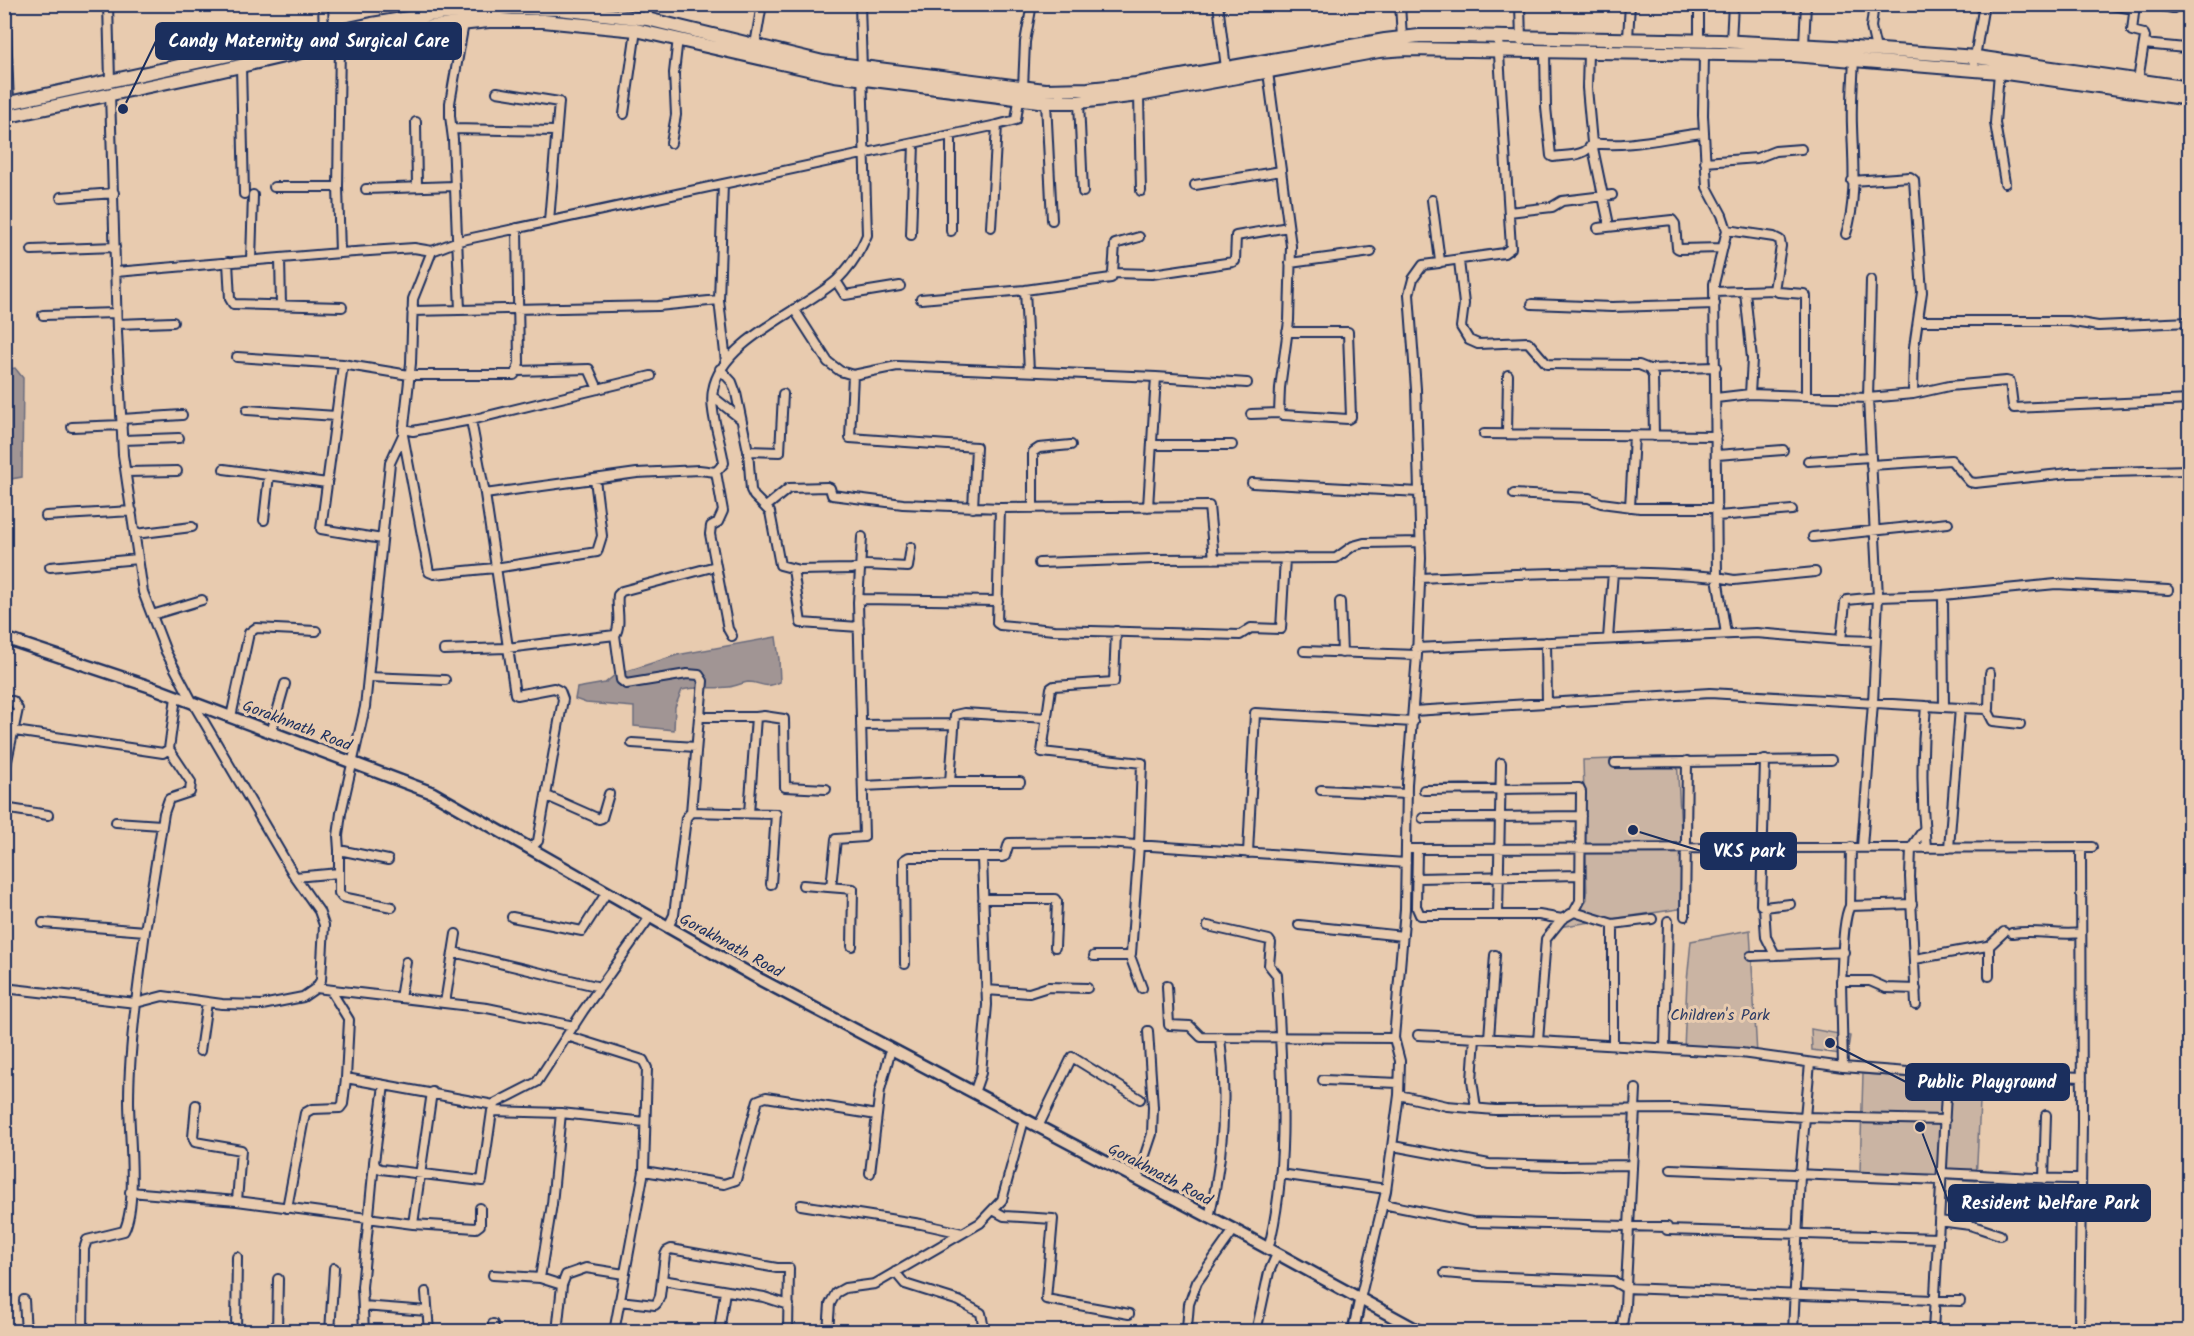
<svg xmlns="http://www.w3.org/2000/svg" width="2194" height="1336" font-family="Kalam,sans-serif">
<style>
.green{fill:#cab4a3;stroke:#727280;stroke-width:1.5}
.water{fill:#a19594;stroke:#6b6c7e;stroke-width:1.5}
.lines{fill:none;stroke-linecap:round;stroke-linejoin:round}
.minor-casing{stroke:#1b2f5e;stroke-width:12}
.tertiary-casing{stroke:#1b2f5e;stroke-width:14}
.secondary-casing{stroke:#1b2f5e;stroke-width:15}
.primary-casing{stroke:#1b2f5e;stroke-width:16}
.minor{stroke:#e8cbaf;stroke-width:8}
.tertiary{stroke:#e8cbaf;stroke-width:9}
.secondary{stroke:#e8cbaf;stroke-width:10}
.primary{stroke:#e8cbaf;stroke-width:12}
.labels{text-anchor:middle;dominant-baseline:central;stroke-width:6;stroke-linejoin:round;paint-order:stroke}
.street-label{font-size:16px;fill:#1b2f5e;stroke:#e8cbaf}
.park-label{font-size:16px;fill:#2c3c65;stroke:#e8cbaf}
.leader{fill:none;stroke:#1b2f5e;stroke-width:2}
.callout-dot{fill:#1b2f5e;stroke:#e8cbaf;stroke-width:2}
.callout{fill:#1b2f5e;stroke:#1b2f5e;stroke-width:2}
.callout-label{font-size:18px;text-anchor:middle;font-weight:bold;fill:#fff}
</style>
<rect width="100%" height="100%" fill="#e8cbaf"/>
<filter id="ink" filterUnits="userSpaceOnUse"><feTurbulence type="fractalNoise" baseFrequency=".0167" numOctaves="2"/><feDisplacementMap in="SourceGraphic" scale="12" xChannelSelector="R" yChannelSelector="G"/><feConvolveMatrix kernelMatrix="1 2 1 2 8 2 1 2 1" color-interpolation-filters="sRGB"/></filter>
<g filter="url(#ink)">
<!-- green -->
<path class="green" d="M 1677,757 L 1685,908 L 1558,927 L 1579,912 L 1587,899 L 1583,760 Z
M 1750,930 L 1757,1055 L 1684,1049 L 1687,981 L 1691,941 Z
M 1811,1029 L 1850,1036 L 1847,1055 L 1812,1050 Z
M 1863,1074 L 1981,1082 L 1976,1181 L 1860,1172 Z"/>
<!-- water -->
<path class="water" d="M 5,360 L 7,362 L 9,369 L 15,368 L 23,378 L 22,477 L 5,480 Z
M 776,637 L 779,659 L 780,682 C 762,690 763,682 748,682 C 742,683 736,686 729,687 C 713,689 698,686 682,690 L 675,707 L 674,730 L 634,726 L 634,707 L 586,703 L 575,699 L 577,688 L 605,683 L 615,675 L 677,655 Z"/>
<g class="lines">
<defs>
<path id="minor" d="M 5,4 L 9,103
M 108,4 L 110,81
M 323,4 L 324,34
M 425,4 L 427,15
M 1218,4 L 1226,68
M 1400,4 L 1402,38
M 1520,4 L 1521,41
M 1874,4 L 1871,27 L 1876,49
M 2106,4 L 2134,9
M 2135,4 L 2132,31 L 2144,34 L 2145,37 L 2138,80
M 2152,4 L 2173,8 L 2175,4
M 647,19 L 649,4
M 1628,38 L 1630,4
M 1699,40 L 1699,4
M 1731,41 L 1733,4
M 2144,44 L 2185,48 L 2190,46
M 755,45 L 762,4
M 1804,45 L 1806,4
M 1545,52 L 1546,107 L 1551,156 L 1553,157 C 1566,155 1587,157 1592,143 L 1587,88 L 1588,52
M 1704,54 L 1703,115 L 1707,187 L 1722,215 L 1727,230 L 1714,284 L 1717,577 L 1734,580 L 1815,572
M 241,66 L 244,194
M 1973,69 L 1984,4
M 1999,72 L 1995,123 L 2005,183
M 1023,88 L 1025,42 L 1032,4
M 497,92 L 559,102 L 549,221
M 1139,95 L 1141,191
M 1046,102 L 1052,220
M 1079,102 L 1083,192
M 624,114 L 636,30
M 416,122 L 417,187
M 452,129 L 555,131
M 671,143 L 676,115 L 674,73 L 678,38
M 1705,162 L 1757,158 L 1775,151 L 1801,149
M 1852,181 L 1910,177 L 1914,180 L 1922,292 L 1914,347 L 1913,394
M 723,184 L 719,300 L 726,362
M 1195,185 L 1281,171
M 274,187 L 338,187
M 366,189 L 454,186
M 61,197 L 114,193
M 1509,212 L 1552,207 L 1562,201 L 1612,195
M 1608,220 L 1592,143 C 1629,148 1666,137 1703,133
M 991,227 L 997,125
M 1598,228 L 1672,220 L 1675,224 L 1677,248 L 1679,249 L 1722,248
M 951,231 L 951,135
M 1846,234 C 1857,200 1853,160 1852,126 C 1851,103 1853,81 1854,59
M 911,235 L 914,143
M 32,250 L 115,247
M 340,253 L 338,187 L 340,43
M 280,258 L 281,305
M 251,260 L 253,195
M 1459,261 L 1464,304 L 1461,327 L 1469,340 L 1478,344 L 1528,342 L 1547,364 L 1639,365 L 1649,369 L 1653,376 L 1654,436
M 228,262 L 230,299 L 233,304 L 342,307
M 1440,262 L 1504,253 L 1511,248 L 1498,38
M 1290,263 L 1371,252
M 116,272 L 340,253 L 414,248 L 432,251
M 1113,273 L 1152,274 L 1233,262 L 1235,261 L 1236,236 L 1288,227
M 836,281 L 845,295 L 900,286
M 1025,290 L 1029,371
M 1774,290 L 1778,292 L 1804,294 L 1806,296 L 1806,395
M 1714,292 L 1774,290 L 1781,246 L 1780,240 L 1774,237 L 1727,230
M 1745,292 L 1752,359 L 1750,394
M 921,299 L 1025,290 L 1111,278 L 1113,273 L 1115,244 L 1139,237
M 1532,304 L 1612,307 L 1715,304
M 794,309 L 828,362 L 840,371 L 853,375 L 897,366 L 1156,377
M 460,310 L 453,139 L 450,116 L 450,103 L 464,23
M 412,311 L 658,306 L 719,300
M 43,315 L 116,313
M 1918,321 L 2068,321 L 2098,326 L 2190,322
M 117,324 L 173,322
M 237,357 L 343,364 L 321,529 L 382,539
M 342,364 L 409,375 L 514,375 L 517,371 L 519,363 L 517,228
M 720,369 L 732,382 L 736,393 L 748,451 L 751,490 L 754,496 L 770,512 L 780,565 L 799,570 L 852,569 L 866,565 L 908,567 L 911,547
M 1649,369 L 1716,367
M 517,371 L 589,369 L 598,389
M 853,375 L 850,438 L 976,447 L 973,508
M 713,397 L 741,419
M 1716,398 L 1750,394 L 1868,398 L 1871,280
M 247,410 L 336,416
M 1279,413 L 1283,415 L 1348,419 L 1351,417 L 1348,332 L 1287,332
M 1251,414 L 1279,413 L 1280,388 L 1289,321 L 1291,246 L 1268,72
M 122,419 L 182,415
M 471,420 L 485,494
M 72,427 L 122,425
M 403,429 L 413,431 L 471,420 L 651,376
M 1484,434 L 1716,436
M 1507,434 L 1508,375
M 403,435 L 429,572 L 434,574 L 495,568 L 597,552 L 602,536 L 595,479
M 123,440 L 179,438
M 1152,445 L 1232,445
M 748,451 L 780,452 L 783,394
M 1717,455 L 1783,450
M 1808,461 L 1870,457
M 1871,465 L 1951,460 L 1970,482 L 1975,483 L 2069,473 L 2190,470
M 224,469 L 327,483
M 126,472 L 177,471
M 716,472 L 723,511 L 718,522 L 711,526 L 710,534 L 728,629 L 732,636
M 1252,483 L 1419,492
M 1514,494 L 1589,498 L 1601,503 L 1640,508 L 1717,508
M 767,506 L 789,488 L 827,487 L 830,488 L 832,495 L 903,504 L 1000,508
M 1148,507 L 1156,377 L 1247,383
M 1630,507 L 1634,436
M 1033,508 L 1033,452 L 1039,448 L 1071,445
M 46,516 L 132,511
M 1717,516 L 1792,510
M 264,520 L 269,475
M 135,534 L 192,527
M 1813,537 L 1948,523
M 1214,559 L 1209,506 L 1000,508 L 997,623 L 1000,625 L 1054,630 L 1240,635 L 1251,628 L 1281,629 L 1285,558
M 1039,563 L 1153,559 L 1336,558 L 1353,546 L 1364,543 L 1421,542
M 50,567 L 138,559
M 793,569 L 801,623 L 859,627
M 1420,578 C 1519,574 1618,568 1717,577 L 1726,634
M 1943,595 L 1944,707
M 858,602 L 862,537
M 1340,602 L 1342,653
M 152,615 L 202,600
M 615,635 L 621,680 L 626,684 L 687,674 L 699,675 L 703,681 L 700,716
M 1608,639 L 1613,572
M 1841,640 L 1876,641
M 1546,642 L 1547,703
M 1416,648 L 1756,633 L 1841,640 L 1845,603 L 1847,600 L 1878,597 L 1868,398 L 1913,394 L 1949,386 L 2006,381 L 2010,382 L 2013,406 L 2014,408 L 2190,400
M 444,650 L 507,648 L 615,635 C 622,625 616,607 618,595 L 622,591 L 716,566
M 1304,651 L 1417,655
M 368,677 L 445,680
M 4,701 L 13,701 L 18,709 L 4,775
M 1926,706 L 1960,708 L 1949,848
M 1960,708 L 1987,709 L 1993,721 L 2020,724
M 1989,709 L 1990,673
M 1413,711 L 1710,693 L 1926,706 C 1921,756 1921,798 1926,848
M 231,717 L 249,633 L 256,628 L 316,631
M 861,725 L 953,724
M 15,731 L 163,753 L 169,749 L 176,697
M 271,733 L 285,684
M 632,743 L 696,747
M 1765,760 L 1761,905 L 1764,907 L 1790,904
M 1615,763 L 1831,760
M 950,782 L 955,715 L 964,713 L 1047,718
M 863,786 L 950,782 L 1020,782
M 1321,790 L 1407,794
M 547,796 L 599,819 L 602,818 L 609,794
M 4,808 L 48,815
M 691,812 L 699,717 L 756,717
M 749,813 L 756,717 L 764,716 L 784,719 L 785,787 L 826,789
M 1423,818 L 1581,816
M 116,822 L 161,825
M 1862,847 L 1873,703 L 1878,597 L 1943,595 L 2056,584 L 2168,590
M 530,849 L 538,841 L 563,699 L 560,691 L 554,688 L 517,695 L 515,694 L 485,494 L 637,473 L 699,470 L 716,472 L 724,463 C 721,441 709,412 713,390 C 721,341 802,311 837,280 C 851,266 860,252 867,235 L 860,4
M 1406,849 L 2092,847
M 1417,849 L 1416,906 L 1420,915 L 1539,915 L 1562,919
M 339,850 L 339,893 L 342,897 L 392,907
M 1248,853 L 1255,713 L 1413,722
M 388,860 L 339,850 L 338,836 L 341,813 L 365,707 L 390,463 L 403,435 L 411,363 L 413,299 L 432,251 L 458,241 L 997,125 L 1016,120 L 1019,100
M 295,877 L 339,873
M 1416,878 L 1580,875
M 803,885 L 853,889 L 852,946
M 831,887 L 836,839 L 864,837 L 858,602 L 862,599 L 998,601
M 983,899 L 1055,899 L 1057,902 L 1055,947
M 1912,904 L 1850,906 C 1842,920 1843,963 1841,981 L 1870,981 L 1886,988 L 1916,989
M 1850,906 L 1851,847
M 1764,907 L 1766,937 L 1775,955
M 1574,912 L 1613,924 L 1613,1045
M 1498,915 L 1501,763
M 1685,916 L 1687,761
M 512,917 L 582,931 L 607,892
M 43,923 L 145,931
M 1613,924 L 1652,919
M 1299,925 L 1403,936
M 1208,926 L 1269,940 L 1271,943 L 1269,965 L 1277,975 C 1281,1064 1291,1163 1268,1250
M 668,927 L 674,915 L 686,818 L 691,812 L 776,814 L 771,884
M 2012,933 C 2035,929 2057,936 2081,933
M 1988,947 L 2004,932
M 453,952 L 600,987
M 1094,956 L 1128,956 L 1131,954 L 1139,845 L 1142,763 L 1042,752 L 1051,688 L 1054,686 L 1114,682 L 1116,631
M 1130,956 L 1142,988
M 1751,956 L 1844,952
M 1915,959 L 1987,946 L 1989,948 L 1989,976
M 905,964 L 904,860 L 909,857 L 1002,857 L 1005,856 L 1009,843 L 1091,842 L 1406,863
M 1841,981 L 1843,1067
M 1167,986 L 1169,1025 L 1190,1026 L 1201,1037 L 1394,1038
M 4,988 L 136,1003 L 145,931 L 164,813 L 169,799 L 190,792 L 191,782 L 169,749
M 316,988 L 487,1008 L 574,1026
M 986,990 L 1029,993 L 1048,987 L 1087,988
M 331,991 L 349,1020 L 346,1078 L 494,1105
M 400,998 L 406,962
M 445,1003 L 456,934
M 1916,1005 L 1910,877 L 1911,848 L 1924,829
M 1418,1035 L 1538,1041 L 1546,939 L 1562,919 L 1574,912 L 1580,901 L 1581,792 L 1579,788 L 1424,790
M 567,1036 L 643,1060 L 647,1068 L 644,1171 L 614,1332
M 1475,1038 L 1472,1080 L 1476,1108
M 1489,1038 L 1495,955
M 1538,1041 L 1741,1053 L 1843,1067 L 1947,1075 L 1957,1071 L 2081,1077
M 1665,1048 L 1668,921
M 200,1051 L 207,1002
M 1810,1063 L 1805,1117 L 1945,1120
M 1323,1080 L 1399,1083
M 384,1085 L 374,1162 L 376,1167 L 381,1169 L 482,1181 L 492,1111 L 561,1113 L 552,1204 L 540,1278 L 493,1275
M 974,1093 L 981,1073 L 987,1005 L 982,857
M 1399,1095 L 1447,1106 L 1495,1110 L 1675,1109 L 1805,1117 L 1800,1175 L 1793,1332
M 196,1105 L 193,1137 L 195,1142 L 241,1150 L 237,1201
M 492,1111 L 496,1103 L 537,1082 L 583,1011 L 650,917
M 561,1113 L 645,1122
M 1038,1127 L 1072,1057 L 1140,1099
M 1393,1146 L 1489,1164 L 1563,1166 L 1632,1165
M 1671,1169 L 1941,1180
M 644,1171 L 724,1184 L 736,1180 L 758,1100 L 766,1097 L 877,1115
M 870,1173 L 880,1090 L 891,1049
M 1942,1173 C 1988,1175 2034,1179 2081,1179
M 1280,1174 L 1386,1189
M 1137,1179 L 1152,1134 L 1153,1107 L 1148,1031
M 2044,1179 L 2046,1115
M 130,1192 L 237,1201 L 413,1224 L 476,1228 L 480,1225 L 480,1208
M 1383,1204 L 1472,1222 L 1667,1227
M 801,1205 L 921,1224 L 962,1233
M 287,1208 L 305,1113 L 312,1109 L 340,1108 L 343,1104 L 346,1078
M 993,1210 L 1004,1216 L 1053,1219 L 1046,1299 L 1129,1314
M 1209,1218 C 1223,1160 1227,1096 1220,1037
M 1939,1221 L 1970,1225 L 2000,1235
M 413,1224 L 432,1092
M 1667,1230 L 1938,1238
M 895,1272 L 905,1284 L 959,1301 L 981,1313 L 983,1324 L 982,1332
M 1445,1273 L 1479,1276 L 1613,1281 L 1625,1288 L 1960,1301
M 540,1278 L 562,1285
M 662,1280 L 764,1297 L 789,1305
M 426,1292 L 429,1332
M 1360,1299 L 1386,1191 L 1399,1095 L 1400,1061 L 1394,1038 L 1405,909 L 1407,784 L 1417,655 L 1421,558 L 1416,389 L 1409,294 L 1413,279 L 1423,265 L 1439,263 L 1440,261 L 1432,200
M 24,1300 L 26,1332
M 619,1301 L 655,1305 L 657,1303 L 660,1296 L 665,1255 L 667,1251 L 671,1249 L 777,1268 L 789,1268 L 788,1332
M 363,1306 L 427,1311
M 493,1324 L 495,1332
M 1187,1328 L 1189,1304 L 1197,1282 L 1234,1230
M 83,1332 L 84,1249 L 87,1240 L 124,1231 C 138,1202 129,1135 129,1101 C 129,1068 132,1036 136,1003 L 163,996 L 222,1004 L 262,1005 L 303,997 L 316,988 L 321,980 L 324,925 L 319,911 L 295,877 L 193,703 L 166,652 L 143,592 L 123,455 L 117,331 L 110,93
M 236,1332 L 237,1257
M 277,1332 L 278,1279
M 330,1332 L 334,1268
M 364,1332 L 362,1287 L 374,1163
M 557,1332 L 562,1285 L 566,1275 L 586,1268 L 624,1274
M 719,1332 L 725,1291
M 828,1332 L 830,1304 L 836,1293 L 845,1288 L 875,1284 L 980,1223 L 1002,1200 L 1024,1120
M 1256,1332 L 1269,1272 L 1277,1254
M 1621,1332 L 1625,1306 L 1636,1089
M 1933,1332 L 1947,1075
M 2079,1332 L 2082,1123 L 2081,847"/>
<path id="tertiary" d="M 1353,1332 L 1360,1299"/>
<path id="secondary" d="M 4,638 L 151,687 L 433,793 L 761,980 L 1234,1230 L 1421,1332"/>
<path id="primary" d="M 4,104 L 372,24 L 427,15 L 469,11 L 516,8 L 559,9 L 647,19 L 823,62 L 1045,90 L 1088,89 L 1136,84 L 1385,40 L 1419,36 L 1457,36 L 1720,41 L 1854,48 L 1976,57 L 2190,88
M 4,117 L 210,73 L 340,43 L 421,28 L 489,21 L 543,21 L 636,30 L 834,75 L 1046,102 L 1079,102 L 1139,95 L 1379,51 L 1406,49 L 1793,55 L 1999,72 L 2190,99"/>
</defs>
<!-- minor casing -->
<use href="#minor" class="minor-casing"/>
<!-- tertiary casing -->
<use href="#tertiary" class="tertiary-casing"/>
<!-- secondary casing -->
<use href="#secondary" class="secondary-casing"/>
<!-- primary casing -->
<use href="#primary" class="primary-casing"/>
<!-- minor -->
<use href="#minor" class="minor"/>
<!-- tertiary -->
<use href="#tertiary" class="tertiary"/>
<!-- secondary -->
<use href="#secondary" class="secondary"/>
<!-- primary -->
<use href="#primary" class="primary"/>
</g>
</g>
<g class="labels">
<!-- street labels -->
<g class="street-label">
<text transform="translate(297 726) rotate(21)">Gorakhnath Road</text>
<text transform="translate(731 946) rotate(29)">Gorakhnath Road</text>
<text transform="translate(1160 1175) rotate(28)">Gorakhnath Road</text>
</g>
<!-- park labels -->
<g class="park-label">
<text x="1720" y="1015">Children's Park</text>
</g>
</g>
<!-- callouts -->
<path class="leader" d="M123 109L156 41M1633 830L1701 851M1830 1043L1906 1082M1920 1127L1949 1203"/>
<g class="callout-dot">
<circle cx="123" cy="109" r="6"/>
<circle cx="1633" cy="830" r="6"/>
<circle cx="1830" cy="1043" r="6"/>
<circle cx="1920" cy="1127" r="6"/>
</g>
<g class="callout">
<rect x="156" y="23" width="305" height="36" rx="6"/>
<rect x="1701" y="833" width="95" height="36" rx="6"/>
<rect x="1906" y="1064" width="163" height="36" rx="6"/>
<rect x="1949" y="1185" width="201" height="36" rx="6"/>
</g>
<g class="callout-label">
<text x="309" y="47">Candy Maternity and Surgical Care</text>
<text x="1749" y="857">VKS park</text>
<text x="1987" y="1088">Public Playground</text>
<text x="2050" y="1209">Resident Welfare Park</text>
</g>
<!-- margin -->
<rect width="2194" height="1336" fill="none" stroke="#e8cbaf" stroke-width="24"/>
<rect x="12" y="12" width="2170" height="1312" fill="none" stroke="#1b2f5e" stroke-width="2" filter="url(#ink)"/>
</svg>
